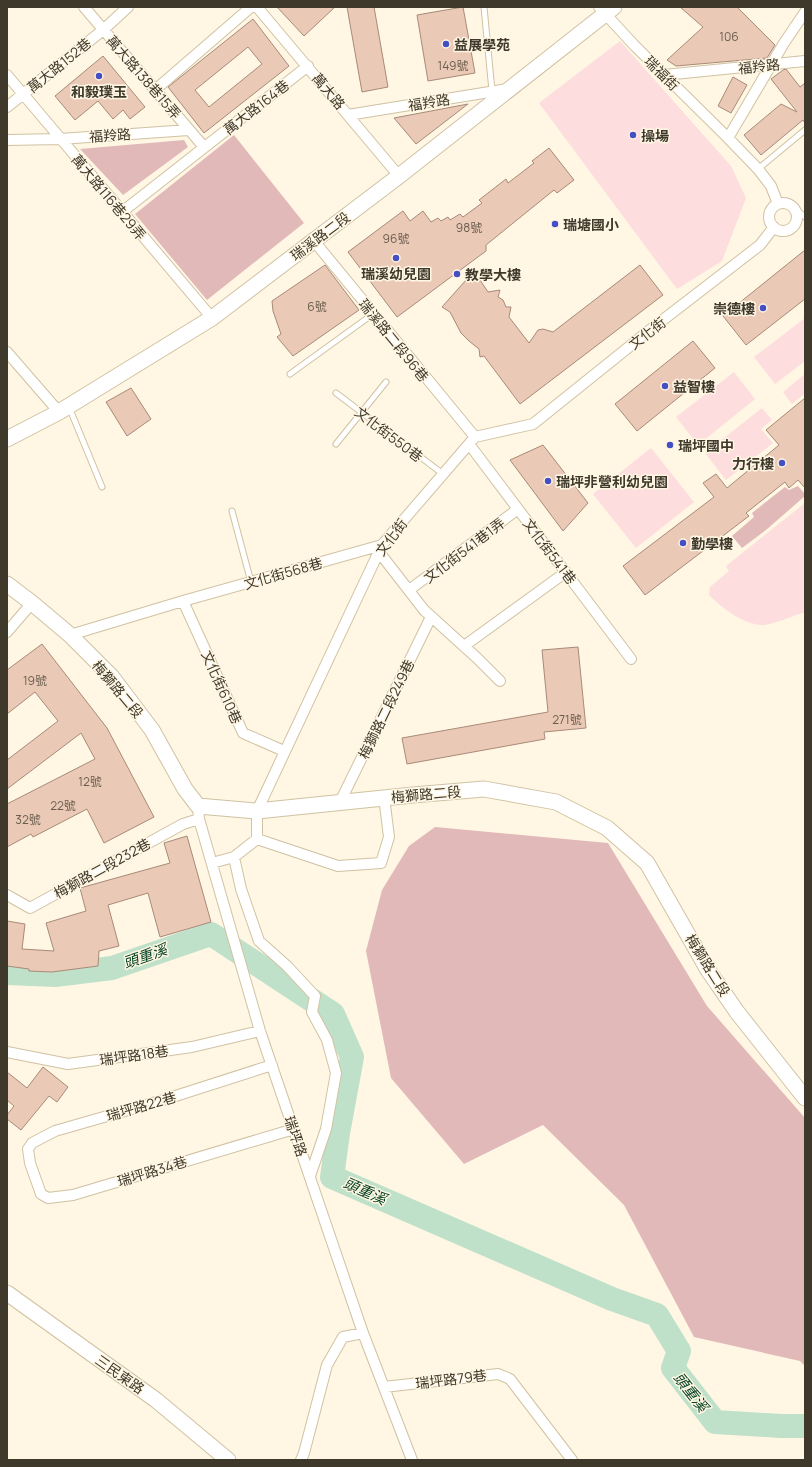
<svg xmlns="http://www.w3.org/2000/svg" width="812" height="1467" font-family="Manrope,'Noto Sans TC',sans-serif">
<style>
.green{fill:#fdddde}
.forest{fill:#e2b9b9}
.lines{fill:none;stroke-linecap:round;stroke-linejoin:round}
.river{stroke:#bfe1ca;stroke-width:24}
.building{fill:#eac9b6;stroke:#a88a78;fill-rule:evenodd}
.lane-casing{stroke:#d0c2a2;stroke-width:7}
.street-casing{stroke:#d0c2a2;stroke-width:12}
.secondary-casing{stroke:#d0c2a2;stroke-width:17}
.lane{stroke:#fff;stroke-width:5}
.street{stroke:#fff;stroke-width:10}
.secondary{stroke:#fff;stroke-width:15}
.poi-dot{fill:#444fc3;stroke:#fff6e3;stroke-width:1.5}
.labels{text-anchor:middle;dominant-baseline:central;stroke-width:3;stroke-linejoin:round;paint-order:stroke}
.number-label{font-size:12px;fill:#6a5d4e}
.poi-label{font-size:14px;font-weight:bold;fill:#3f392c;stroke:#fff6e3;text-anchor:start}
.street-label{font-size:14px;fill:#3f392c;stroke:#fff6e3}
.water-label{font-size:15px;font-style:italic;fill:#044124;stroke:#fff6e3}
</style>
<rect width="100%" height="100%" fill="#fff6e3"/>
<!-- green -->
<path class="green" d="M 620,41 L 731,166 L 746,198 L 722,261 L 677,289 L 539,103 Z
M 805,318 L 805,361 L 775,384 L 754,357 Z
M 734,372 L 755,399 L 698,445 L 676,417 Z
M 805,374 L 805,393 L 792,404 L 783,392 Z
M 762,408 L 772,420 L 761,429 L 773,443 L 726,480 L 705,453 Z
M 651,448 L 694,502 L 636,548 L 593,494 Z
M 805,503 L 805,612 C 796,615 771,625 763,625 C 744,625 722,608 709,595 L 710,587 L 729,571 L 726,566 Z"/>
<!-- forest -->
<path class="forest" d="M 234,135 L 304,223 L 207,300 L 135,214 Z
M 184,140 L 188,147 L 123,195 L 80,149 Z
M 798,486 L 805,494 L 805,496 L 766,530 L 742,548 L 732,536 L 754,517 L 752,513 L 785,487 L 789,490 Z
M 435,827 L 608,843 L 707,1006 L 805,1118 L 805,1366 L 800,1361 L 694,1337 L 624,1205 L 543,1125 L 464,1164 L 391,1078 L 366,951 L 382,890 L 409,846 Z"/>
<g class="lines">
<!-- river -->
<path class="river" d="M 7,973 L 55,975 L 112,968 L 211,934 L 333,1014 L 352,1057 L 338,1133 L 332,1177 L 612,1299 L 657,1315 L 679,1351 L 673,1368 L 715,1422 L 781,1426 L 805,1426"/>
</g>
<!-- building -->
<path class="building" d="M 277,7 L 335,7 L 304,36 Z
M 347,7 L 374,7 L 388,87 L 362,92 Z
M 463,7 L 475,73 L 428,81 L 417,15 Z
M 680,7 L 737,7 L 775,45 L 767,58 L 676,66 L 667,60 L 703,27 Z
M 253,19 L 289,66 L 204,133 L 168,87 ZM 248,47 L 262,64 L 209,107 L 195,90 Z
M 103,56 L 145,107 L 130,119 L 123,110 L 113,119 L 98,101 L 75,120 L 55,96 Z
M 786,69 L 800,87 L 805,83 L 805,123 L 803,120 L 761,155 L 744,135 L 781,104 L 797,112 L 771,79 L 783,70 Z
M 733,77 L 747,85 L 731,113 L 718,106 Z
M 468,104 L 416,144 L 394,118 Z
M 549,148 L 574,180 L 557,193 L 554,190 L 486,245 L 486,251 L 397,317 L 348,252 L 403,211 L 410,221 L 423,211 L 431,222 L 438,218 L 441,221 L 448,217 L 450,220 L 460,214 L 463,217 L 482,203 L 479,200 L 506,179 L 508,183 L 534,163 L 532,161 Z
M 805,250 L 805,299 L 746,345 L 723,316 Z
M 325,265 L 359,310 L 293,356 L 277,337 L 281,334 L 273,311 L 272,301 Z
M 640,265 L 663,295 L 520,404 L 484,356 L 480,357 L 479,349 L 469,341 L 461,333 L 450,312 L 442,307 L 474,271 L 488,292 L 500,290 L 498,297 L 503,300 L 506,307 L 511,307 L 509,317 L 529,343 L 538,330 L 543,329 L 553,332 Z
M 693,341 L 715,368 L 637,431 L 615,404 Z
M 131,388 L 151,419 L 127,436 L 106,402 Z
M 805,398 L 805,488 L 798,480 L 789,488 L 785,482 L 746,513 L 749,516 L 645,595 L 623,566 L 714,497 L 703,483 L 716,474 L 727,488 L 779,445 L 766,430 Z
M 543,445 L 588,503 L 563,531 L 510,460 Z
M 42,644 L 107,728 L 154,817 L 104,843 L 87,809 L 33,837 L 31,834 L 7,847 L 7,804 L 95,759 L 81,733 L 7,789 L 7,760 L 58,721 L 35,692 L 7,714 L 7,670 Z
M 578,647 L 586,728 L 544,732 L 545,739 L 407,764 L 402,738 L 548,712 L 542,650 Z
M 187,836 L 211,922 L 160,937 L 148,893 L 108,905 L 119,946 L 99,951 L 98,966 L 52,972 L 29,971 L 29,969 L 7,966 L 7,921 L 25,924 L 22,949 L 54,951 L 46,923 L 86,911 L 80,888 L 170,863 L 164,843 Z
M 43,1067 L 68,1087 L 57,1102 L 49,1096 L 21,1130 L 7,1119 L 7,1115 L 14,1106 L 7,1100 L 7,1072 L 27,1088 Z"/>
<g class="lines">
<defs>
<path id="lane" d="M 484,7 L 492,91
M 758,169 L 805,130
M 794,208 L 805,217
M 290,374 L 373,314
M 336,393 L 443,474
M 69,407 L 102,487
M 336,444 L 386,382
M 232,511 L 251,582"/>
<path id="street" d="M 84,7 L 204,147
M 257,7 L 399,176
M 599,7 L 634,45 L 728,138
M 7,75 L 212,318
M 664,75 L 805,61
M 155,90 L 251,7
M 7,107 L 103,30 L 128,7
M 348,115 L 508,89
M 7,140 L 60,139 L 189,130
M769 217a14 14 0 1 1 28 0a14 14 0 1 1-28 0Z
M 778,204 L 771,186 L 758,169 L 728,138 L 784,43 L 805,12
M 122,212 L 308,66
M 314,241 L 475,437
M 7,352 L 59,412
M 469,444 L 631,659
M 379,552 L 424,610 L 477,658 L 500,681
M 409,590 L 518,509
M 183,601 L 243,733 L 284,751
M 7,632 L 32,603
M 70,635 L 183,601 L 382,545
M 464,646 L 566,572
M 384,797 L 389,837 L 381,863 L 338,866 L 257,839 L 257,811 L 382,545 L 469,444 L 475,437 L 533,424 L 655,326 L 760,245 L 774,227
M 340,802 L 431,617
M 198,806 L 199,819 L 260,1031 L 363,1333 L 412,1460
M 234,857 L 241,889 L 259,941 L 287,966 L 315,996 L 312,1012 L 327,1040 L 336,1073 L 326,1129 L 310,1176
M 212,863 L 234,857 L 257,839
M 7,895 L 30,908 L 183,824 L 199,819
M 7,1052 L 68,1064 L 192,1047 L 260,1031
M 272,1065 L 163,1100 L 55,1131 L 32,1143 L 28,1149 L 30,1163 L 41,1194 L 48,1198 L 73,1195 L 294,1129
M 384,1387 L 498,1374 L 510,1379 L 572,1460
M 301,1460 L 304,1453 L 327,1365 L 343,1337 L 363,1333"/>
<path id="secondary" d="M 7,439 L 59,412 L 212,318 L 399,176 L 614,7
M 7,584 L 32,603 L 70,635 L 112,677 L 152,730 L 185,789 L 198,806 L 257,811 L 413,795 L 484,789 L 556,802 L 607,828 L 647,863 L 708,970 L 737,1012 L 805,1098
M 7,1293 L 156,1400 L 228,1460"/>
</defs>
<!-- lane casing -->
<use href="#lane" class="lane-casing"/>
<!-- street casing -->
<use href="#street" class="street-casing"/>
<!-- secondary casing -->
<use href="#secondary" class="secondary-casing"/>
<!-- lane -->
<use href="#lane" class="lane"/>
<!-- street -->
<use href="#street" class="street"/>
<!-- secondary -->
<use href="#secondary" class="secondary"/>
</g>
<!-- markers -->
<g class="poi-dot">
<circle cx="446" cy="44" r="4"/>
<circle cx="99" cy="76" r="4"/>
<circle cx="633" cy="135" r="4"/>
<circle cx="555" cy="224" r="4"/>
<circle cx="396" cy="258" r="4"/>
<circle cx="457" cy="274" r="4"/>
<circle cx="763" cy="308" r="4"/>
<circle cx="665" cy="386" r="4"/>
<circle cx="670" cy="445" r="4"/>
<circle cx="782" cy="463" r="4"/>
<circle cx="548" cy="481" r="4"/>
<circle cx="683" cy="543" r="4"/>
</g>
<g class="labels">
<!-- number labels -->
<g class="number-label">
<text x="729" y="36">106</text>
<text x="453" y="65">149號</text>
<text x="469" y="227">98號</text>
<text x="396" y="238">96號</text>
<text x="317" y="306">6號</text>
<text x="35" y="680">19號</text>
<text x="567" y="719">271號</text>
<text x="90" y="781">12號</text>
<text x="63" y="805">22號</text>
<text x="28" y="819">32號</text>
</g>
<!-- poi labels -->
<g class="poi-label">
<text x="454" y="44">益展學苑</text>
<text x="99" y="91" text-anchor="middle">和毅璞玉</text>
<text x="641" y="135">操場</text>
<text x="563" y="224">瑞塘國小</text>
<text x="396" y="273" text-anchor="middle">瑞溪幼兒園</text>
<text x="465" y="274">教學大樓</text>
<text x="755" y="308" text-anchor="end">崇德樓</text>
<text x="673" y="386">益智樓</text>
<text x="678" y="445">瑞坪國中</text>
<text x="774" y="463" text-anchor="end">力行樓</text>
<text x="556" y="481">瑞坪非營利幼兒園</text>
<text x="691" y="543">勤學樓</text>
</g>
<!-- street labels -->
<g class="street-label">
<text transform="translate(59 65) rotate(-39)">萬大路152巷</text>
<text transform="translate(759 66) rotate(-6)">福羚路</text>
<text transform="translate(662 73) rotate(45)">瑞福街</text>
<text transform="translate(144 77) rotate(49)">萬大路138巷15弄</text>
<text transform="translate(329 91) rotate(50)">萬大路</text>
<text transform="translate(429 102) rotate(-9)">福羚路</text>
<text transform="translate(256 107) rotate(-38)">萬大路164巷</text>
<text transform="translate(110 135) rotate(-4)">福羚路</text>
<text transform="translate(109 197) rotate(50)">萬大路116巷29弄</text>
<text transform="translate(320 236) rotate(-37)">瑞溪路二段</text>
<text transform="translate(647 333) rotate(-38)">文化街</text>
<text transform="translate(394 340) rotate(51)">瑞溪路二段96巷</text>
<text transform="translate(389 434) rotate(37)">文化街550巷</text>
<text transform="translate(391 537) rotate(-53)">文化街</text>
<text transform="translate(464 550) rotate(-37)">文化街541巷1弄</text>
<text transform="translate(550 551) rotate(53)">文化街541巷</text>
<text transform="translate(283 573) rotate(-16)">文化街568巷</text>
<text transform="translate(222 687) rotate(66)">文化街610巷</text>
<text transform="translate(118 689) rotate(50)">梅獅路二段</text>
<text transform="translate(386 709) rotate(-64)">梅獅路二段249巷</text>
<text transform="translate(426 794) rotate(-5)">梅獅路二段</text>
<text transform="translate(102 868) rotate(-29)">梅獅路二段232巷</text>
<text transform="translate(708 965) rotate(58)">梅獅路二段</text>
<text transform="translate(134 1055) rotate(-8)">瑞坪路18巷</text>
<text transform="translate(141 1106) rotate(-16)">瑞坪路22巷</text>
<text transform="translate(296 1136) rotate(71)">瑞坪路</text>
<text transform="translate(152 1171) rotate(-17)">瑞坪路34巷</text>
<text transform="translate(120 1374) rotate(35)">三民東路</text>
<text transform="translate(451 1379) rotate(-7)">瑞坪路79巷</text>
</g>
<!-- water labels -->
<g class="water-label">
<text transform="translate(145 956) rotate(-19)">頭重溪</text>
<text transform="translate(365 1191) rotate(24)">頭重溪</text>
<text transform="translate(691 1392) rotate(52)">頭重溪</text>
</g>
</g>
<!-- border -->
<rect width="812" height="1467" fill="none" stroke="#3f392c" stroke-width="16"/>
</svg>
